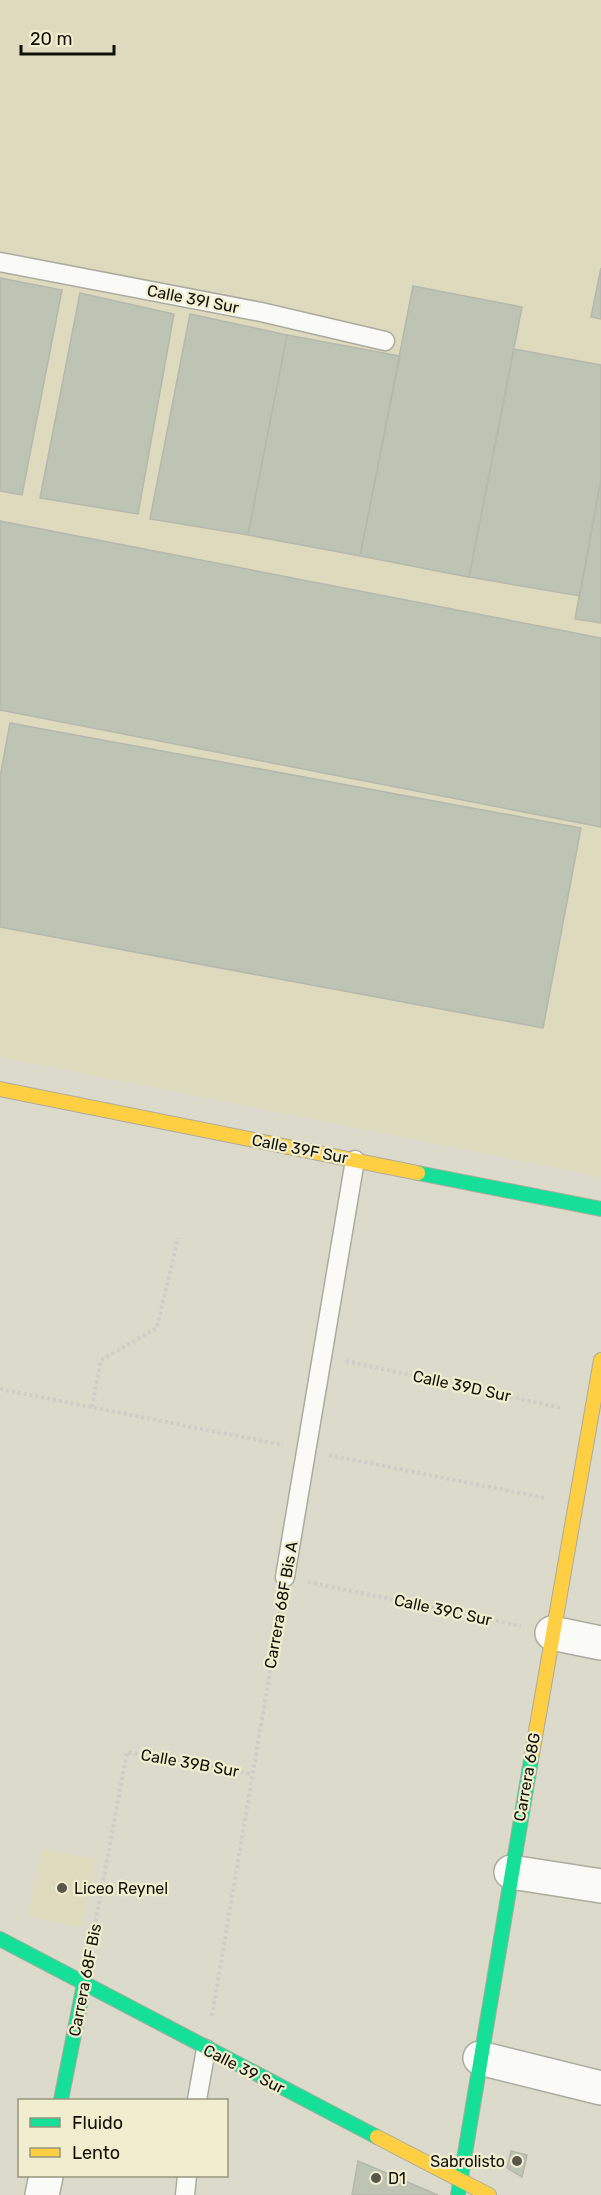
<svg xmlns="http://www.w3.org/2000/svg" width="601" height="2195" font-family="Rubik,sans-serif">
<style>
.built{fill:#dddabe}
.building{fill:#bec4b3;stroke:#b5b8ac;stroke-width:1.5}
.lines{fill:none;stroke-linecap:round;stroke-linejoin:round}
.lane-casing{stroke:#abab9e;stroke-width:21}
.street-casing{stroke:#abab9e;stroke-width:36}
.fast-casing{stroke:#abab9e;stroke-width:16}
.slow-casing{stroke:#abab9e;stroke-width:16}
.path{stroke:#cecdc8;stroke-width:4;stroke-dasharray:3 3;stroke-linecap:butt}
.lane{stroke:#fafaf7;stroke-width:18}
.street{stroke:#fafaf7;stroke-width:33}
.fast{stroke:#16e098;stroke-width:14}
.slow{stroke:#ffcf43;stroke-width:14}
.poi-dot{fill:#58574b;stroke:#f1eecf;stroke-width:2}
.labels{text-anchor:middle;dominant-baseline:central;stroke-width:4.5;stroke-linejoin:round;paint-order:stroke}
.street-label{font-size:16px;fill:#111006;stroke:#f1eecf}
.poi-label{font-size:16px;fill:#111006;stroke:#f1eecf;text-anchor:start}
</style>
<rect width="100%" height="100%" fill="#dcdbcb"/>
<!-- built -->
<path class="built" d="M 0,0 L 601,0 L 601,1177 L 0,1057 Z
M 42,1849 L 96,1859 L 82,1927 L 28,1917 Z"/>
<!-- building -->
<path class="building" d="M 601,268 L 601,319 L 591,317 Z
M 0,278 L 62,290 L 22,495 L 0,491 Z
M 413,286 L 522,307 L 469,577 L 360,556 Z
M 80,293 L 174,314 L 138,514 L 40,498 Z
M 190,314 L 287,335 L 248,535 L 150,519 Z
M 287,335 L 400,356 L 360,556 L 248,535 Z
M 514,349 L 601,365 L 601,479 L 580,596 L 469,577 Z
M 601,479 L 601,623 L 575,619 Z
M 0,521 L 601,638 L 601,827 L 0,710 Z
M 10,723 L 581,828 L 543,1028 L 0,927 L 0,777 Z
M 511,2151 L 527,2155 L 522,2177 L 507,2168 Z
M 358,2161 L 438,2195 L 352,2195 Z"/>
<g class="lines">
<defs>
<path id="lane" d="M 0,262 L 261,312 L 385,341
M 285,1577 L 355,1160
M 197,2100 L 206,2049
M 185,2195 L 187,2176"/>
<path id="street" d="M 552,1633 L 601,1643
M 511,1872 L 601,1886
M 480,2058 L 601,2088
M 42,2195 L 46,2176"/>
<path id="fast" d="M 418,1173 L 601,1209
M 0,1939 L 377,2137
M 61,2100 L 84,1984
M 458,2195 L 532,1754"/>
<path id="slow" d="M 0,1089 L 418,1173
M 532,1754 L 601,1360
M 377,2137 L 489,2195"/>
</defs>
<!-- lane casing -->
<use href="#lane" class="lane-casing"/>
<!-- street casing -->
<use href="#street" class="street-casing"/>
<!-- fast casing -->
<use href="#fast" class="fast-casing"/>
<!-- slow casing -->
<use href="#slow" class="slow-casing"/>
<!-- path -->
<path class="path" d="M 346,1361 L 561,1408
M 0,1389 L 283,1445
M 92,1407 L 101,1360 L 157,1328 L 178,1238
M 329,1455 L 545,1498
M 308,1582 L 521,1626
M 90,1951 L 127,1752 L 252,1774
M 212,2016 L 282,1600"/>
<!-- lane -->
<use href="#lane" class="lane"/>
<!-- street -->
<use href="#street" class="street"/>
<!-- fast -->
<use href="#fast" class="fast"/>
<!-- slow -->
<use href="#slow" class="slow"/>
</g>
<!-- markers -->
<g class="poi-dot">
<circle cx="62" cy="1888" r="6"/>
<circle cx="517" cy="2161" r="6"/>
<circle cx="376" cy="2178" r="6"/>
</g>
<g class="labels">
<!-- street labels -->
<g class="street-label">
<text transform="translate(193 299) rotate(11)">Calle 39I Sur</text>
<text transform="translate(300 1149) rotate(11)">Calle 39F Sur</text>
<text transform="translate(462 1386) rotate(12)">Calle 39D Sur</text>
<text transform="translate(281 1605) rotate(-80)">Carrera 68F Bis A</text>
<text transform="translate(443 1610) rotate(12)">Calle 39C Sur</text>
<text transform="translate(190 1763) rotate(10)">Calle 39B Sur</text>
<text transform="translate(527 1777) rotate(-80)">Carrera 68G</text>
<text transform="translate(85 1980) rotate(-79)">Carrera 68F Bis</text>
<text transform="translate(244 2069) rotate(27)">Calle 39 Sur</text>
</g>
<!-- poi labels -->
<g class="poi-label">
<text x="74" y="1888">Liceo Reynel</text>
<text x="505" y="2161" text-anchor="end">Sabrolisto</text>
<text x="388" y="2178">D1</text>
</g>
</g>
<!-- legend -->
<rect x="18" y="2099" width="210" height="78" fill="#f1eecf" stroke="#97957f" stroke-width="1.5"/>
<rect x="30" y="2118" width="30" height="9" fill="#16e098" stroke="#97957f" stroke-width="1.5"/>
<text x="72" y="2129" font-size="18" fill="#111006">Fluido</text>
<rect x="30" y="2148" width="30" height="9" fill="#ffcf43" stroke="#97957f" stroke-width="1.5"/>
<text x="72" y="2159" font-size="18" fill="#111006">Lento</text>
<!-- scale -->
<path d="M21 45v9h93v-9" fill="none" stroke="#111006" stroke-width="3"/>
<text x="30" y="45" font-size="18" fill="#111006" stroke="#f1eecf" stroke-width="4.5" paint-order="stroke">20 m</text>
</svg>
